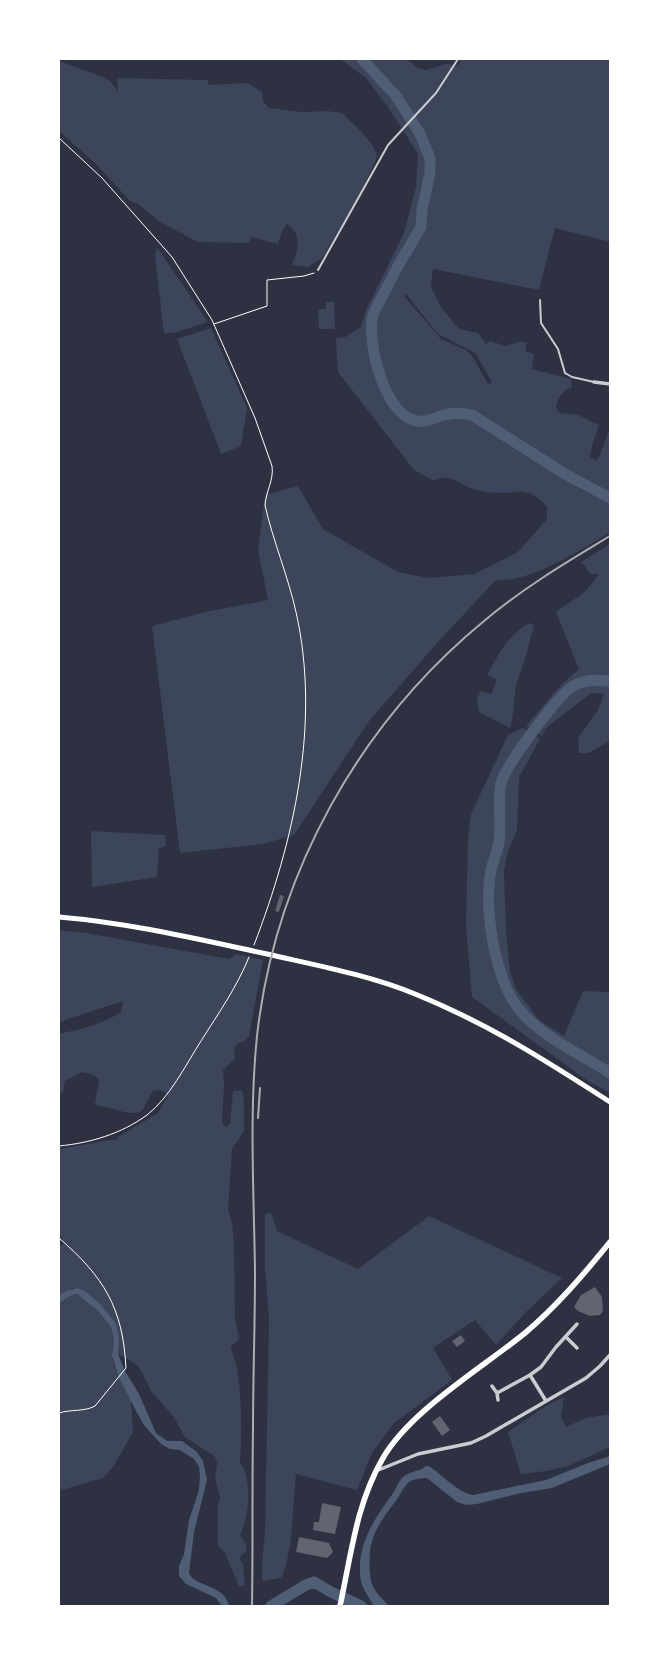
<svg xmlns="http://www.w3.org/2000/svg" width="669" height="1665" font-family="Mulish,sans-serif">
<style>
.green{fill:#3c4559;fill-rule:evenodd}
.water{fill:#4f5d75}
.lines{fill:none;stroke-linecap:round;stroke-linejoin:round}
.river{stroke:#4f5d75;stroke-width:11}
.building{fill:#626471}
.path{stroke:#fff;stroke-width:1}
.service{stroke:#caccd0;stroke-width:2}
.minor{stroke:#caccd0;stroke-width:3.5}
.secondary{stroke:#fff;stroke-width:5}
.primary{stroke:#fff;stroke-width:5.5}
.rail{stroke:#abadb3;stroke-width:2}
</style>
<rect width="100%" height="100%" fill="#2d3142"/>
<!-- green -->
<path class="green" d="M 340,59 L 406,59 L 418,68 L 426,70 L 446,64 L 458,65 L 462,59 L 610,59 L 610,242 L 555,228 L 539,290 L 433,269 L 431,287 L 441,307 L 459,329 L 478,333 L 486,344 L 490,341 L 506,346 L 521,341 L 527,343 L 525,351 L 534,354 L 532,369 L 571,379 L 572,388 C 563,389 557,399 556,408 L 560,413 L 578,415 L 599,425 L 592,446 L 590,457 L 597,461 L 610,429 L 610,532 C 581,550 530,583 496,580 L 438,642 L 369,721 L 294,835 L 263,844 L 180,853 L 152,626 L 210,611 L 268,600 L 258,550 L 265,495 L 298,486 L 323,529 L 398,572 L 428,578 L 474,574 L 518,552 L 547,519 L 547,507 C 541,500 534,493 524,492 C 517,491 509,493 502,493 C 493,493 483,492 474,489 C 459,485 450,471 434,481 L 414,470 L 338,372 L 336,338 L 345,337 L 361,327 L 366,310 L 404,233 L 416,187 L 418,154 L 388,107 L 366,78 ZM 406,294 L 438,334 L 475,353 L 492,382 L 489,385 L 481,372 L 473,357 L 466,350 L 441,339 L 404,296 Z
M 59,61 L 103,77 L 110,81 L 118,91 L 117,78 L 207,80 L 209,85 L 248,83 L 262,92 L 263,101 L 269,108 L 302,112 L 327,111 L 342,113 L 362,132 L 373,146 L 377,156 L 375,162 L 357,200 L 322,258 L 308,267 L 292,265 C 298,250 303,235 287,224 L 283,229 L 278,244 L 251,237 L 249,243 L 198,242 L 160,222 L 138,204 L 129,200 L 96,164 L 59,131 Z
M 157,247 L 208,322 L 174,333 L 164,333 L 155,256 Z
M 326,302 L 334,302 L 335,329 L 319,329 L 318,309 L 326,309 Z
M 211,328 L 247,408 L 241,446 L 221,454 L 177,339 Z
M 610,544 L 610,741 L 588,753 L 579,753 L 578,738 L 598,710 L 604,694 L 591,693 L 546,728 L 542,736 L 526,726 L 561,685 L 579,669 L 556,612 L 586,591 L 599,574 L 591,574 L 581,562 Z
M 529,623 L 534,625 L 526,656 L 516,685 L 512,721 L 510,728 L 479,712 L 477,699 L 481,691 L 491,694 L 497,680 L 487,675 C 498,655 509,634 529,623 Z
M 523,728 L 540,739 L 519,777 L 517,829 L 507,854 L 504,872 L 506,930 L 510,972 L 516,989 L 539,1020 L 564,1036 L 583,991 L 610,992 L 610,1093 L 588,1081 L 472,997 L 466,926 L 468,837 L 471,814 L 508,735 Z
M 91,831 L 165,835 L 166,846 L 159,848 L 157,877 L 92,887 Z
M 59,930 L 86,933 L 229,959 L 236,954 L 263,960 L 249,1036 L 245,1041 L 237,1044 L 234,1050 L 235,1059 L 223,1070 L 224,1086 L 222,1122 L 225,1127 L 230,1124 L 233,1091 L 242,1090 L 244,1100 L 244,1131 L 232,1149 L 228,1209 L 232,1223 L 234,1243 L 235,1317 L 239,1339 L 231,1346 C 232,1354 235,1360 237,1367 C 242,1398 242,1432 240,1463 C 253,1477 249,1519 240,1535 L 246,1544 L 246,1551 L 239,1558 L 243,1564 L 245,1586 L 239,1586 L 225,1553 L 218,1546 L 218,1504 L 220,1498 L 215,1478 L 217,1463 L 214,1456 L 185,1437 L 173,1416 L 151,1391 L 142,1372 L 136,1364 L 118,1354 C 119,1315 103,1307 73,1288 L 59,1295 L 59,1244 L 62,1246 L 64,1242 L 59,1235 L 59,1149 L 110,1140 L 117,1140 L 118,1137 L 158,1113 L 168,1095 L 161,1090 L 153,1091 L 142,1111 C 127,1116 124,1111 110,1108 C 104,1106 101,1108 95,1104 L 99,1080 L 94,1075 L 82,1072 L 65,1081 L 63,1092 L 59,1095 L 59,1034 C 81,1029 101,1025 121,1012 L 123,1001 L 59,1022 Z
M 271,1213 L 277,1231 L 358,1269 L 429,1216 L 562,1278 L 526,1312 L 496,1345 L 475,1320 L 433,1348 L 452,1380 L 393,1424 L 372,1453 L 357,1490 L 296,1474 C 292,1508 294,1545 282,1577 L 276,1579 L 262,1581 L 262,1563 L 265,1532 L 269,1319 L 265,1267 L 265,1214 Z
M 77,1294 L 99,1312 L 111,1327 L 114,1340 L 112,1351 L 114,1364 L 119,1378 L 131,1400 L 133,1432 L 113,1467 L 103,1478 L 62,1490 L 59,1486 L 59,1303 L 72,1295 Z
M 564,1397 L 561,1417 L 566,1427 L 586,1418 L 610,1414 L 610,1447 L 568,1466 L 547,1471 L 521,1474 L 508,1432 L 547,1405 Z"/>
<!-- water -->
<path class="water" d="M 78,1288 L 85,1291 L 101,1305 L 116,1324 L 119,1338 L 118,1354 L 125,1371 L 139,1394 L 156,1433 L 167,1441 L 182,1441 L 197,1452 L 203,1461 L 207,1480 L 194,1532 L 189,1573 C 194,1587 225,1584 229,1606 L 222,1606 L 216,1598 L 186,1584 L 179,1576 L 179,1566 L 184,1554 L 189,1520 L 199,1490 L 200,1475 L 199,1467 L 194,1459 L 180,1450 L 170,1449 L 161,1444 L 143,1424 L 119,1378 L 112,1355 L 114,1340 L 111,1327 L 99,1312 L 77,1294 L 72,1295 L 59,1303 L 59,1295 L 68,1290 Z
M 610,1456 L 610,1464 L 552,1488 L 521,1493 L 477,1504 L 466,1505 L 457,1502 L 427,1478 C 422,1478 413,1479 409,1482 C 403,1487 400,1496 395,1502 C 385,1515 375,1528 371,1545 C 369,1554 369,1572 371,1581 C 374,1592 382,1598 389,1606 L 374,1606 C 368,1596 360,1586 360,1573 C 358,1543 375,1518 391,1496 C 396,1490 398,1482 402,1478 C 408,1472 415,1472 422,1469 C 424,1468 424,1466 427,1466 C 434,1466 455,1492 473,1495 L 546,1480 L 588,1463 Z
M 348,1594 L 370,1606 L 353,1606 L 347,1604 Z"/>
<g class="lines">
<!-- river -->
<path class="river" d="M 362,59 L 396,96 L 419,132 L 430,158 L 430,173 L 422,210 L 421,227 L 398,266 L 373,314 C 366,341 384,416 417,421 C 426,423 436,417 444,415 C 454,412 463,413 472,415 L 565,474 L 610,498
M 610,681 C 599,680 585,679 575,685 C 558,694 506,765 501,783 C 497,802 502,822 499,841 C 498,852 491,864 490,876 C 485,912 494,967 512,999 C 533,1034 578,1052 610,1073
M 271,1606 L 306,1585 L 314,1582 L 331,1592 L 361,1606"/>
</g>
<!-- building -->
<path class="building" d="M 280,895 L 284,896 L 279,912 L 275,911 Z
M 595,1287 L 602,1297 L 603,1311 L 600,1315 L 590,1316 L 578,1311 L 574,1307 L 581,1295 Z
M 461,1335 L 465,1341 L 457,1347 L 452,1341 Z
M 440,1416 L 450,1430 L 442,1436 L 432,1422 Z
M 322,1503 L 341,1507 L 335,1534 L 313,1530 L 314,1522 L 319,1522 Z
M 299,1537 L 329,1543 L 333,1552 L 327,1558 L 296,1552 Z"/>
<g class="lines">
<!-- path -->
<path class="path" d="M 59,138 L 102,178 L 172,257 L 212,320 L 255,418 L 272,466 C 274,480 266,491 265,505 C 273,541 288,576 296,612 C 321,723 294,841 254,945
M 214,324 L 267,306 L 267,280 L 304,276 L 314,273
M 59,1146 C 90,1143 121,1134 147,1115 C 170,1097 185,1066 201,1041 C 218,1014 237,987 249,957
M 59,1238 C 104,1277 123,1308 126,1368 L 95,1406 C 84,1412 71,1409 59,1413"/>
<!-- service -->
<path class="service" d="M 318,270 L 388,145 L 436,93 L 458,59
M 540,300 L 541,323 L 558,349 L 565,373 L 572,377 L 594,382"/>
<!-- minor -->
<path class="minor" d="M 594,382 L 610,384
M 566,1337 L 577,1348
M 530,1375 L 546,1401
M 492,1386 L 497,1393 L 498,1400
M 497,1393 L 530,1375 L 541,1367 L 556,1347 L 577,1324
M 376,1471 L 418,1454 L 471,1443 L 486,1436 L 586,1378 L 600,1366 L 610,1355"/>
<!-- secondary -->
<path class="secondary" d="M 59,917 C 130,923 197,939 267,954 C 315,965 369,975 415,994 C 487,1023 545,1060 610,1102"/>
<!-- primary -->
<path class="primary" d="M 340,1606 C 351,1556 356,1504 383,1458 C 410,1411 482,1368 525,1333 C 557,1306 584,1274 610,1242"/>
<!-- rail -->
<path class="rail" d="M 258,1118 L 260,1088
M 252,1606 C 253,1547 252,1489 253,1430 C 253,1378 255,1325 255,1272 C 254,1194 249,1114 257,1036 C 275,874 359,724 484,621 C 523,588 567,562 610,536"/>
</g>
<!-- border -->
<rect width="669" height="1665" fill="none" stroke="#ffffff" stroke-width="120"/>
</svg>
